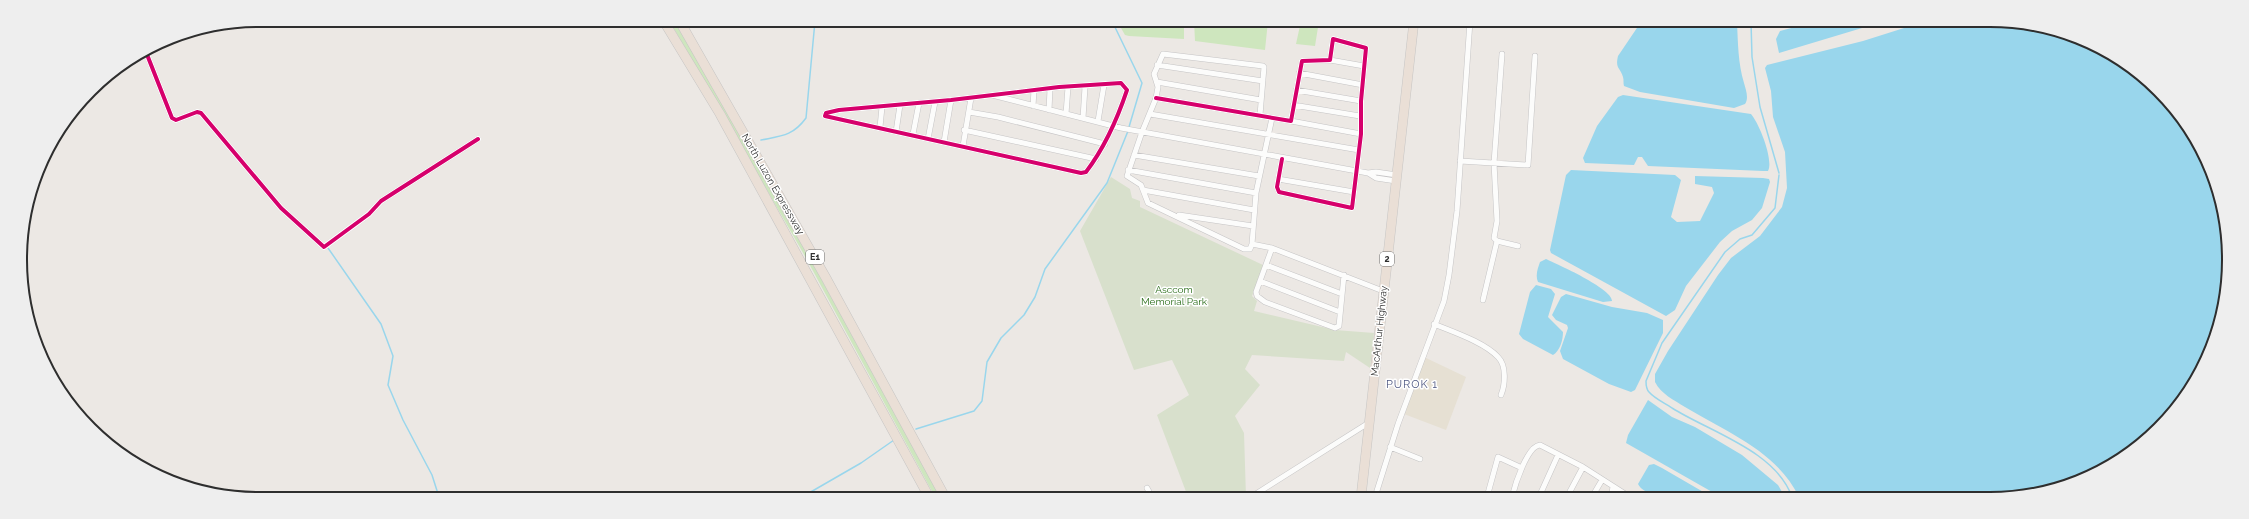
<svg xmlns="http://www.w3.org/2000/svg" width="2249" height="519" font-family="Raleway,sans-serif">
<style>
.education{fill:#e6e0d3}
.green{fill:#cee6be}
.cemetery{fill:#d8e0cc}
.water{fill:#99d6ec}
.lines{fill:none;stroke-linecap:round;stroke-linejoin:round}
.stream{stroke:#99d6ec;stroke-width:1.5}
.street-casing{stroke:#c5c4c5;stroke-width:6}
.highway-casing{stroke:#c6c5c4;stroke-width:10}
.street{stroke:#fcfcfb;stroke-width:5}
.highway{stroke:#eadfd6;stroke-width:9}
.cycleway-casing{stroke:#fff;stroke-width:6}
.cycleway{stroke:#d6006c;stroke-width:4}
.labels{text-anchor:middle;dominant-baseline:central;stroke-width:3;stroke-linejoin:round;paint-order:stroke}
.shield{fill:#fff;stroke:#6d6d6d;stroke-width:1}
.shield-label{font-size:9px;font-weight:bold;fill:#2e2e2e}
.street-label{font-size:10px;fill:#2e2e2e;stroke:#fff}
.park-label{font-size:10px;fill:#2c6e1b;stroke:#fff}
.neighbourhood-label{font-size:11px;letter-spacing:1px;fill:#4d5680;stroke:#fff}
.rim{fill:none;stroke:#2e2e2e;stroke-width:2}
</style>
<rect width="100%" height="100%" fill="#ece8e4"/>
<!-- education -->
<path class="education" d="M 1424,357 L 1466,377 L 1446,430 L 1404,414 Z"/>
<!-- green -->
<path class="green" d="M 669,20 L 674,20 C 766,177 854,337 940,497 L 935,497 L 806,258 Z
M 1117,21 L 1190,21 L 1190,24 L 1184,26 L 1184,39 L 1129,36 L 1125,35 Z
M 1194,21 L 1268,21 L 1265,50 L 1195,41 Z
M 1301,21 L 1319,21 L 1315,46 L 1296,44 Z"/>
<!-- cemetery -->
<path class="cemetery" d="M 1111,177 L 1130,189 L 1132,198 L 1140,201 L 1140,207 L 1263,265 L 1252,296 L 1257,301 L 1254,311 L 1335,330 L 1374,333 L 1370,368 L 1346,352 L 1344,361 L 1252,355 L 1245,369 L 1260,385 L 1235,416 L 1244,433 L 1246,497 L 1188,497 L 1157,415 L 1189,395 L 1172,360 L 1134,370 L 1080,231 Z"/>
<!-- water -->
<path class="water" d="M 1641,22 L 1737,22 C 1738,43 1738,63 1744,83 C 1746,90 1749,98 1745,104 L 1734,108 L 1640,92 L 1624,86 C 1623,83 1624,80 1623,77 C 1620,67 1615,69 1618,56 Z
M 1814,22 L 1882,22 L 1779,53 L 1776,39 L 1780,31 Z
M 1923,22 L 2021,22 L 2109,52 L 2180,114 L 2221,198 L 2227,291 L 2204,366 L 2159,429 L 2095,474 L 2021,497 L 1799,497 C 1777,451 1726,432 1685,407 C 1674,400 1661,394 1655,382 L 1655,374 L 1668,351 L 1718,275 L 1731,258 L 1760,236 L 1782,207 L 1787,188 L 1785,152 L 1773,117 L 1771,91 L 1765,68 L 1767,65 L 1863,41 Z
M 1623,95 L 1751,114 C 1759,123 1774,160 1768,171 L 1763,171 L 1648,166 L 1642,157 L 1638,157 L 1634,165 L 1585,163 L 1583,158 L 1597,126 L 1618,97 Z
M 1571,170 L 1675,175 L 1681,180 L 1671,217 L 1677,222 L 1700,221 L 1714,193 L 1712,187 L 1695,184 L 1695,176 L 1763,178 L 1769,179 L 1770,182 L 1762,208 L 1752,220 L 1732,231 L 1720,242 L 1686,286 L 1675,310 L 1666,316 L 1551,253 L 1550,250 L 1566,175 Z
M 1546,259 C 1557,264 1613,289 1612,301 L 1603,302 L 1538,282 C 1535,275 1538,268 1540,262 Z
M 1536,285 L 1551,289 L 1555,294 L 1548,317 L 1563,332 C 1563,340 1560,351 1553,355 L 1523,339 L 1519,334 L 1530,292 Z
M 1566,294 L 1612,307 L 1647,313 L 1663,320 L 1663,333 L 1635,390 L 1631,392 L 1609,384 L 1563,359 L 1560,351 L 1568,328 L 1567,325 L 1556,320 L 1552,315 L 1561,297 Z
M 1648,400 L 1672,417 L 1695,427 L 1742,455 L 1778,485 L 1785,497 L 1721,497 L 1626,443 L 1628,435 Z
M 1654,464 L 1662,468 L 1712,497 C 1695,497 1647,502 1638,484 L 1649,465 Z"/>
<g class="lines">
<!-- stream -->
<path class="stream" d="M 1112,21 L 1142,83 L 1129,127
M 1751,22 L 1752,57 L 1760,107 L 1779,173
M 761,140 C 781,136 793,136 806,118 L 815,21
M 1779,175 L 1775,208 L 1752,235 L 1740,239 L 1725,252 L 1662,343 L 1646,381 C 1646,385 1646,389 1649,392 C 1655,399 1665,403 1672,408 C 1710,432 1776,451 1792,497
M 328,248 L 381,324 L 393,356 L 388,385 L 403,420 L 432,475 L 439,497
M 916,429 L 974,411 L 982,401 L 987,362 L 1001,338 L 1024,315 L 1035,297 L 1045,269 L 1107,183 L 1128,131
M 802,497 L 861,463 L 894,440"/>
<defs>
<path id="street" d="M 146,52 L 172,118 L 176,120 L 197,112 L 201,113 L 281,208 L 324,247 L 369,214 L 381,201 L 478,139
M 1502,54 L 1494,163 L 1497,221 L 1494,238 L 1497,241 L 1518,246
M 1330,60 L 1364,66
M 1157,65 L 1263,81
M 1299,73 L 1363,85
M 1157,82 L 1261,100
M 1121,83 L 1127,90 C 1117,120 1105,147 1086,172 L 1081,173 L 825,116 L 826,113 L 839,110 L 951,100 L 1059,87 Z
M 1296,90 L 1361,101
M 992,95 L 1121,128 L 1368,173 L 1376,178 L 1396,181
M 1156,98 L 1291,121 L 1302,61 L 1330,60 L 1333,39 L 1366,48 L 1361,101 L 1361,134 L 1352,208 L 1279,192 L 1277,187 L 1282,159
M 1293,105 L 1360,116
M 1033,106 L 1034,90
M 1049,110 L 1050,89
M 969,112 L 998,117 L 1105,144
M 1066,114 L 1068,87
M 1150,114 L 1359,150
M 1260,115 L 1264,67 L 1263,66 L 1163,54 L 1154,74 L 1158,87 L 1156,98 L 1142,132 L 1127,176 L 1141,185 L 1148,203 L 1244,249 L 1250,249 L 1252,244 L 1256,193 L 1272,118
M 1083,118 L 1085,87
M 1098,121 L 1104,85
M 1291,121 L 1361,134
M 880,127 L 882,107
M 964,130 L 1096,159
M 896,132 L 900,105
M 913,134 L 919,103
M 928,139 L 935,102
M 944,142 L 951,100
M 963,146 L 971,98
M 1134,155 L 1259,176
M 1460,161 L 1528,165 L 1535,56
M 1128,170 L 1256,193
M 1368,173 L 1376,172 L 1397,175
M 1278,179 L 1354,192
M 1143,190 L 1254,210
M 1179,215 L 1253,226
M 1252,244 L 1272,248 L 1383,291
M 1272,248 L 1256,292 L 1257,296 L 1265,302 L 1335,328 L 1339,326 L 1344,275
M 1266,265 L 1342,294
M 1260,281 L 1340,312
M 1483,300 L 1497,241
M 1434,324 C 1453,332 1484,342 1498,357 C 1507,366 1505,385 1501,395
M 1390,447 L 1420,459
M 1147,488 L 1152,497
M 1040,494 L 1040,497
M 1251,497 L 1370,422
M 1375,497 L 1398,424 L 1444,301 L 1449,275 L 1457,211 L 1470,21
M 1487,497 L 1498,457 L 1522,468
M 1512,497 C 1515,485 1527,446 1540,445 L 1583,467 L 1630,497
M 1539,497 L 1558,455
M 1567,497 L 1583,467
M 1592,497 L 1602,480
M 1611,497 L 1613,487"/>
<path id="highway" d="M 663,20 L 720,114 L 929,497
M 679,20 L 826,278 L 945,497
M 1361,497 L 1414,21"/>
</defs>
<!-- street casing -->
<use href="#street" class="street-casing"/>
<!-- highway casing -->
<use href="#highway" class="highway-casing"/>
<!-- street -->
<use href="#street" class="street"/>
<!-- highway -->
<use href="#highway" class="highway"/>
<defs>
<path id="cycleway" d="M 146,52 L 172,118 L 176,120 L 197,112 L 201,113 L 281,208 L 324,247 L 369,214 L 381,201 L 478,139
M 1121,83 L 1127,90 C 1117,120 1105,147 1086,172 L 1081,173 L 825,116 L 826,113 L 839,110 L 951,100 L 1059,87 Z
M 1156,98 L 1291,121 L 1302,61 L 1330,60 L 1333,39 L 1366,48 L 1361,101 L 1361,134 L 1352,208 L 1279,192 L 1277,187 L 1282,159"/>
</defs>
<!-- cycleway casing -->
<use href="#cycleway" class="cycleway-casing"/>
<!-- cycleway -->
<use href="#cycleway" class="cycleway"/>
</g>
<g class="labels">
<!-- shield labels -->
<g class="shield">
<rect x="806" y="250" width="18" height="14" rx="3"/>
<rect x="1380" y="252" width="14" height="14" rx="3"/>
</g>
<g class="shield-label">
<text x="815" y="257">E1</text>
<text x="1387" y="259">2</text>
</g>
<!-- street labels -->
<g class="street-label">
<text transform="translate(773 184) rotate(60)">North Luzon Expressway</text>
<text transform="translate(1379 331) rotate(-84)">MacArthur Highway</text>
</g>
<!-- park labels -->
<g class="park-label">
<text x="1174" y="289">Asccom<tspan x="1174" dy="12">Memorial Park</tspan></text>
</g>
<!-- neighbourhood labels -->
<g class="neighbourhood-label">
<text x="1412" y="384">PUROK 1</text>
</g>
</g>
<!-- crop -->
<path d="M0 0H2249V519H0ZM259 27H1990A232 232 0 0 1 2222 259V260A232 232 0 0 1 1990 492H259A232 232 0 0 1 27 260V259A232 232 0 0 1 259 27Z" fill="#eee" fill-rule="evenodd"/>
<path class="rim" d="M259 27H1990A232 232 0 0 1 2222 259V260A232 232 0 0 1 1990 492H259A232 232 0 0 1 27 260V259A232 232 0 0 1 259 27Z"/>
</svg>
